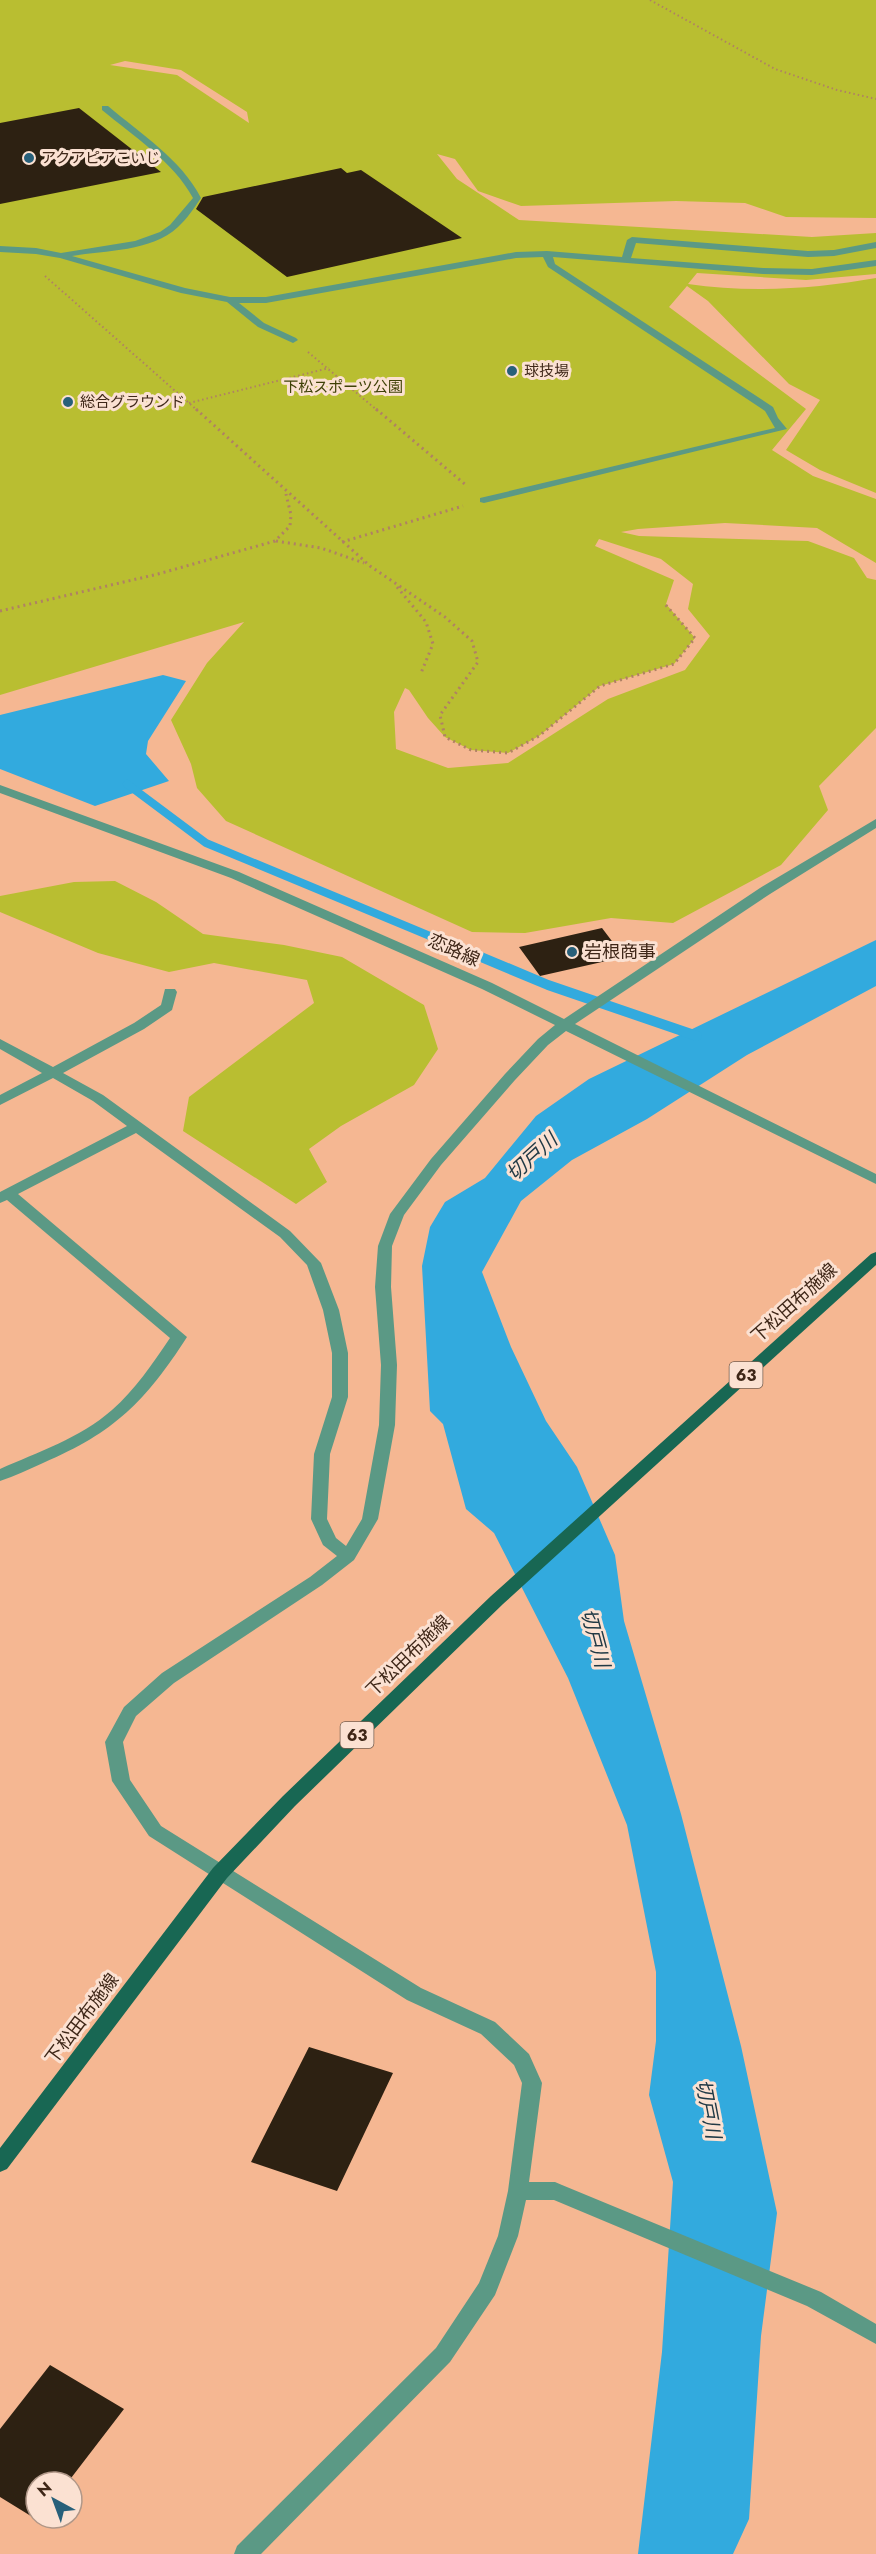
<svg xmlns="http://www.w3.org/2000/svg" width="876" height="2554" font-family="Jost,'Noto Sans JP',sans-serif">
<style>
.green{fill:#b9be31;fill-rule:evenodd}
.water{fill:#32aade}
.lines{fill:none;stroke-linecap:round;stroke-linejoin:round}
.stream-far1{stroke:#32aade;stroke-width:8}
.stream{stroke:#32aade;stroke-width:10}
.building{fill:#2d2112}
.path-far1{stroke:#b08164;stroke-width:2;stroke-dasharray:1.5 3;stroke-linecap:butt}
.path{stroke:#b08164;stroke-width:3;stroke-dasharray:2 4;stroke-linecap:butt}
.minor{fill:#5b9985;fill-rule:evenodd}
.major{fill:#186753;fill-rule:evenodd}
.poi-dot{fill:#28607a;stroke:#fbe1d2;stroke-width:2}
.labels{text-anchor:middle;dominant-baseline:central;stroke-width:6;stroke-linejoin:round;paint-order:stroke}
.far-poi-label{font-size:15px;fill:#3f2718;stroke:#fbe1d2;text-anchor:start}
.far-park-label{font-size:15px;fill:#3f4107;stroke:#fbe1d2}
.shield{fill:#fbe1d2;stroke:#775f50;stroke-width:1.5}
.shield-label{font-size:16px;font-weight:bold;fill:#3f2718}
.street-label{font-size:18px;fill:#3f2718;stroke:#fbe1d2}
.poi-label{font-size:18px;fill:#3f2718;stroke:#fbe1d2;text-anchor:start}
.water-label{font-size:20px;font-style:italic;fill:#213a46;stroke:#fbe1d2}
</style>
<rect width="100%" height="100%" fill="#f5b792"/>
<!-- green -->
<path class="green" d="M 0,0 L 876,0 L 876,218 L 786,217 L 745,203 L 676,201 L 521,206 L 478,191 L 455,159 L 437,154 L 457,179 L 519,220 L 812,237 L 876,233 L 876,274 L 806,280 L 697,273 L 688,284 C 749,293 815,289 876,278 L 876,493 L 820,470 L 786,450 L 820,400 L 789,384 L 708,301 L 687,286 L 669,307 L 806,409 L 772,450 L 813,476 L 876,499 L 876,563 L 817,528 L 725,523 L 638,529 L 621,532 L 639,536 L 808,541 L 854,558 L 867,578 L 876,580 L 876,728 L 819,786 L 828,810 L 781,865 L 673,923 L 611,918 L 525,933 L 472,932 L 226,821 L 197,788 L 191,764 L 171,720 L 207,663 L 244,622 L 0,695 ZM 125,61 L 181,70 L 247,112 L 249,123 L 177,75 L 110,65 ZM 599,539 L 661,559 L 693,584 L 688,609 L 710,636 L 685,670 L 608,699 L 508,763 L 448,768 L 396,749 L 394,712 L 405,688 L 409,690 L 428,718 L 445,737 L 471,750 L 508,753 L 539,736 L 600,686 L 674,664 L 695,638 L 666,604 L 674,580 L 595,546 Z
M 115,881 L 156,902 L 203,934 L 284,945 L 342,957 L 424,1005 L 438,1049 L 414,1085 L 341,1126 L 309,1149 L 327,1182 L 296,1204 L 183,1131 L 189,1097 L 314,1003 L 307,980 L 214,963 L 169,972 L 98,953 L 0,912 L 0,896 L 74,882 Z"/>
<!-- water -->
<path class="water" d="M 163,675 L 186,681 L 148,741 L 146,754 L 169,781 L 95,806 L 0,769 L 0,715 Z
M 876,940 L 876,986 L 747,1055 L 647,1119 L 572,1160 L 521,1201 L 482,1272 L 511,1347 L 546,1421 L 577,1467 L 615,1555 L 624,1621 L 681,1814 L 741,2046 L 777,2213 L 761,2336 L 749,2519 L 733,2554 L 638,2554 L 662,2352 L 673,2182 L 649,2095 L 656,2041 L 656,1972 L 627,1825 L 568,1678 L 494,1533 L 466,1509 L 443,1424 L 430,1411 L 422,1266 L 430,1227 L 445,1202 L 485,1178 L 536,1116 L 589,1079 Z"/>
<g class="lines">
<!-- stream-far1 -->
<path class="stream-far1" d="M 127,784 L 206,843 L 454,946"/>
<!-- stream -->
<path class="stream" d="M 450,944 L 548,985 L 697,1036"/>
</g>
<!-- building -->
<path class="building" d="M 79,108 L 161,172 L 0,204 L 0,123 Z
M 341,168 L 347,173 L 361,170 L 462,238 L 287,277 L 196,209 L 203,197 Z
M 602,928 L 624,957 L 540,976 L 519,947 Z
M 309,2047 L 393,2073 L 337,2191 L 251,2162 Z
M 50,2365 L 124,2409 L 68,2482 L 36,2482 L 36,2518 L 41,2518 L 39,2521 L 0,2497 L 0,2429 Z"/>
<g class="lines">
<!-- path-far1 -->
<path class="path-far1" d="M 650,0 L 775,69 L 837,90 L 876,99
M 45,276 L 198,411
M 308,352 L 378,411
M 189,403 L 329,368"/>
<!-- path -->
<path class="path" d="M 196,409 L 370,566 L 445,617 L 472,641 L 478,662 L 440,715 L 445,737 L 471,750 L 508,753 L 539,736 L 600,686 L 674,664 L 695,638 L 665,604
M 376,409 L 467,486
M 276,541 L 321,548 L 364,563
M 342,542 L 463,506
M 397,587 L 426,622 L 433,644 L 421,673
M 0,611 L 158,574 L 275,541 L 290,526 L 291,515 L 286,494"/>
<!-- minor -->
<path class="minor" d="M 102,106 L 108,106 C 141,134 181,159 201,198 C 194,208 187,219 178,227 C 151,252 106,250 72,256 L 185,288 L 230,297 L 266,297 L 516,252 L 547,251 L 622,257 L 627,240 L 632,237 L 808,251 L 834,250 L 876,242 L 876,248 L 834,256 L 808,257 L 636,243 L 631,258 L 763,268 L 812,269 L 876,260 L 876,266 L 812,275 L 763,274 L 553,257 L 555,264 L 773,407 L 778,418 L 787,429 L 484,503 L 480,502 L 480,498 L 775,428 L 765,411 L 548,267 L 543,257 L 516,258 L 266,303 L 239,303 L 264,323 L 296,338 L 298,340 L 293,343 L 258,327 L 227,302 L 181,293 L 60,258 L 36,254 L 0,252 L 0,246 L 36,248 L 61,253 L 135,241 L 160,232 L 170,225 L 193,198 C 173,161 133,136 102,110 Z
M 0,785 L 239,872 L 492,983 L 564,1019 L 760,888 L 876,819 L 876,828 L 770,894 L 575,1024 L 876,1174 L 876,1184 L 566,1031 L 548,1045 L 515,1080 L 441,1165 L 404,1215 L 392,1246 L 391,1287 L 397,1365 L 395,1425 L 378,1519 L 354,1560 L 322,1585 L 174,1683 L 136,1716 L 123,1742 L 130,1780 L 161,1826 L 421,1988 L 495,2022 L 529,2054 L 542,2083 L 529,2182 L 555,2182 L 562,2185 L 821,2292 L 876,2324 L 876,2344 L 807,2306 L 554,2200 L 526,2200 L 518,2236 L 495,2295 L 450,2362 L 261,2554 L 234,2554 L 237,2546 L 436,2348 L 479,2283 L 498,2236 L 508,2191 L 522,2083 L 514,2065 L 481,2034 L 407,2000 L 149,1836 L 112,1781 L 105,1742 L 124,1707 L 162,1673 L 310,1577 L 337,1556 L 323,1545 L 311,1519 L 314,1454 L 332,1397 L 332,1353 L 323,1310 L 307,1265 L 280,1237 L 136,1133 L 18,1194 L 187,1337 C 145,1402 115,1432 43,1463 C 29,1469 15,1476 0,1481 L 0,1469 C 38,1452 80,1438 112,1410 C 135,1390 153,1363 170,1338 L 7,1200 L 0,1203 L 0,1192 L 127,1126 L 93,1101 L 53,1078 L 0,1105 L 0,1095 L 42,1073 L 0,1049 L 0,1039 L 53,1067 L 134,1023 L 161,1005 L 165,989 L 175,989 L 177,992 L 172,1010 L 144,1029 L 63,1073 L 103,1095 L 290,1231 L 321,1263 L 339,1310 L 348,1353 L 348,1397 L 330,1454 L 327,1519 L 336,1538 L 346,1546 L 362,1519 L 379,1425 L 381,1365 L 375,1287 L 378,1246 L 390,1214 L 431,1159 L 505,1074 L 538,1039 L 555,1025 L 482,989 L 231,878 L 0,793 Z"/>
<!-- major -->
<path class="major" d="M 876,1252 L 876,1265 L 503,1604 L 295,1806 L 227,1878 L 7,2169 L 0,2172 L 0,2148 L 213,1868 L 283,1796 L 491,1596 L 871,1254 Z"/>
</g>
<!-- markers -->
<g class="poi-dot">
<circle cx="29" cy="158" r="6"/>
<circle cx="512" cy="371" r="6"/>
<circle cx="68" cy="402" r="6"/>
<circle cx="572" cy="952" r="6"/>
</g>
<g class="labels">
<!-- far-poi labels -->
<g class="far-poi-label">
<text x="41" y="158">アクアピアこいじ</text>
<text x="524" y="371">球技場</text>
<text x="80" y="402">総合グラウンド</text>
</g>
<!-- far-park labels -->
<g class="far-park-label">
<text x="343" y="387">下松スポーツ公園</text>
</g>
<!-- shield labels -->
<g class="shield">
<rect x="729.5" y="1362" width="33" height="26" rx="4.5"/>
<rect x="340.5" y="1722" width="33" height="26" rx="4.5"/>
</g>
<g class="shield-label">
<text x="746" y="1375">63</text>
<text x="357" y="1735">63</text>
</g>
<!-- street labels -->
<g class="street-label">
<text transform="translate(454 950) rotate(24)">恋路線</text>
<text transform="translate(794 1303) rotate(-42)">下松田布施線</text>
<text transform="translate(408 1656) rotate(-44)">下松田布施線</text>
<text transform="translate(82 2019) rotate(-53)">下松田布施線</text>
</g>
<!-- poi labels -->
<g class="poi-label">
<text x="584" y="952">岩根商事</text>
</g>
<!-- water labels -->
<g class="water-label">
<text transform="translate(532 1157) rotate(-42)">切戸川</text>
<text transform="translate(595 1638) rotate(75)">切戸川</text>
<text transform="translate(708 2109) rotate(79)">切戸川</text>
</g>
</g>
<!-- north arrow -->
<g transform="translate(54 2500) rotate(319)"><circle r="28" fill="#fbe1d2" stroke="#b09788" stroke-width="1.5"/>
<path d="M0-4.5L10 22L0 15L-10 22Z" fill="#28607a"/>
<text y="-9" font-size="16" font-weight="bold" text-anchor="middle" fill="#3f2718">N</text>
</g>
</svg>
